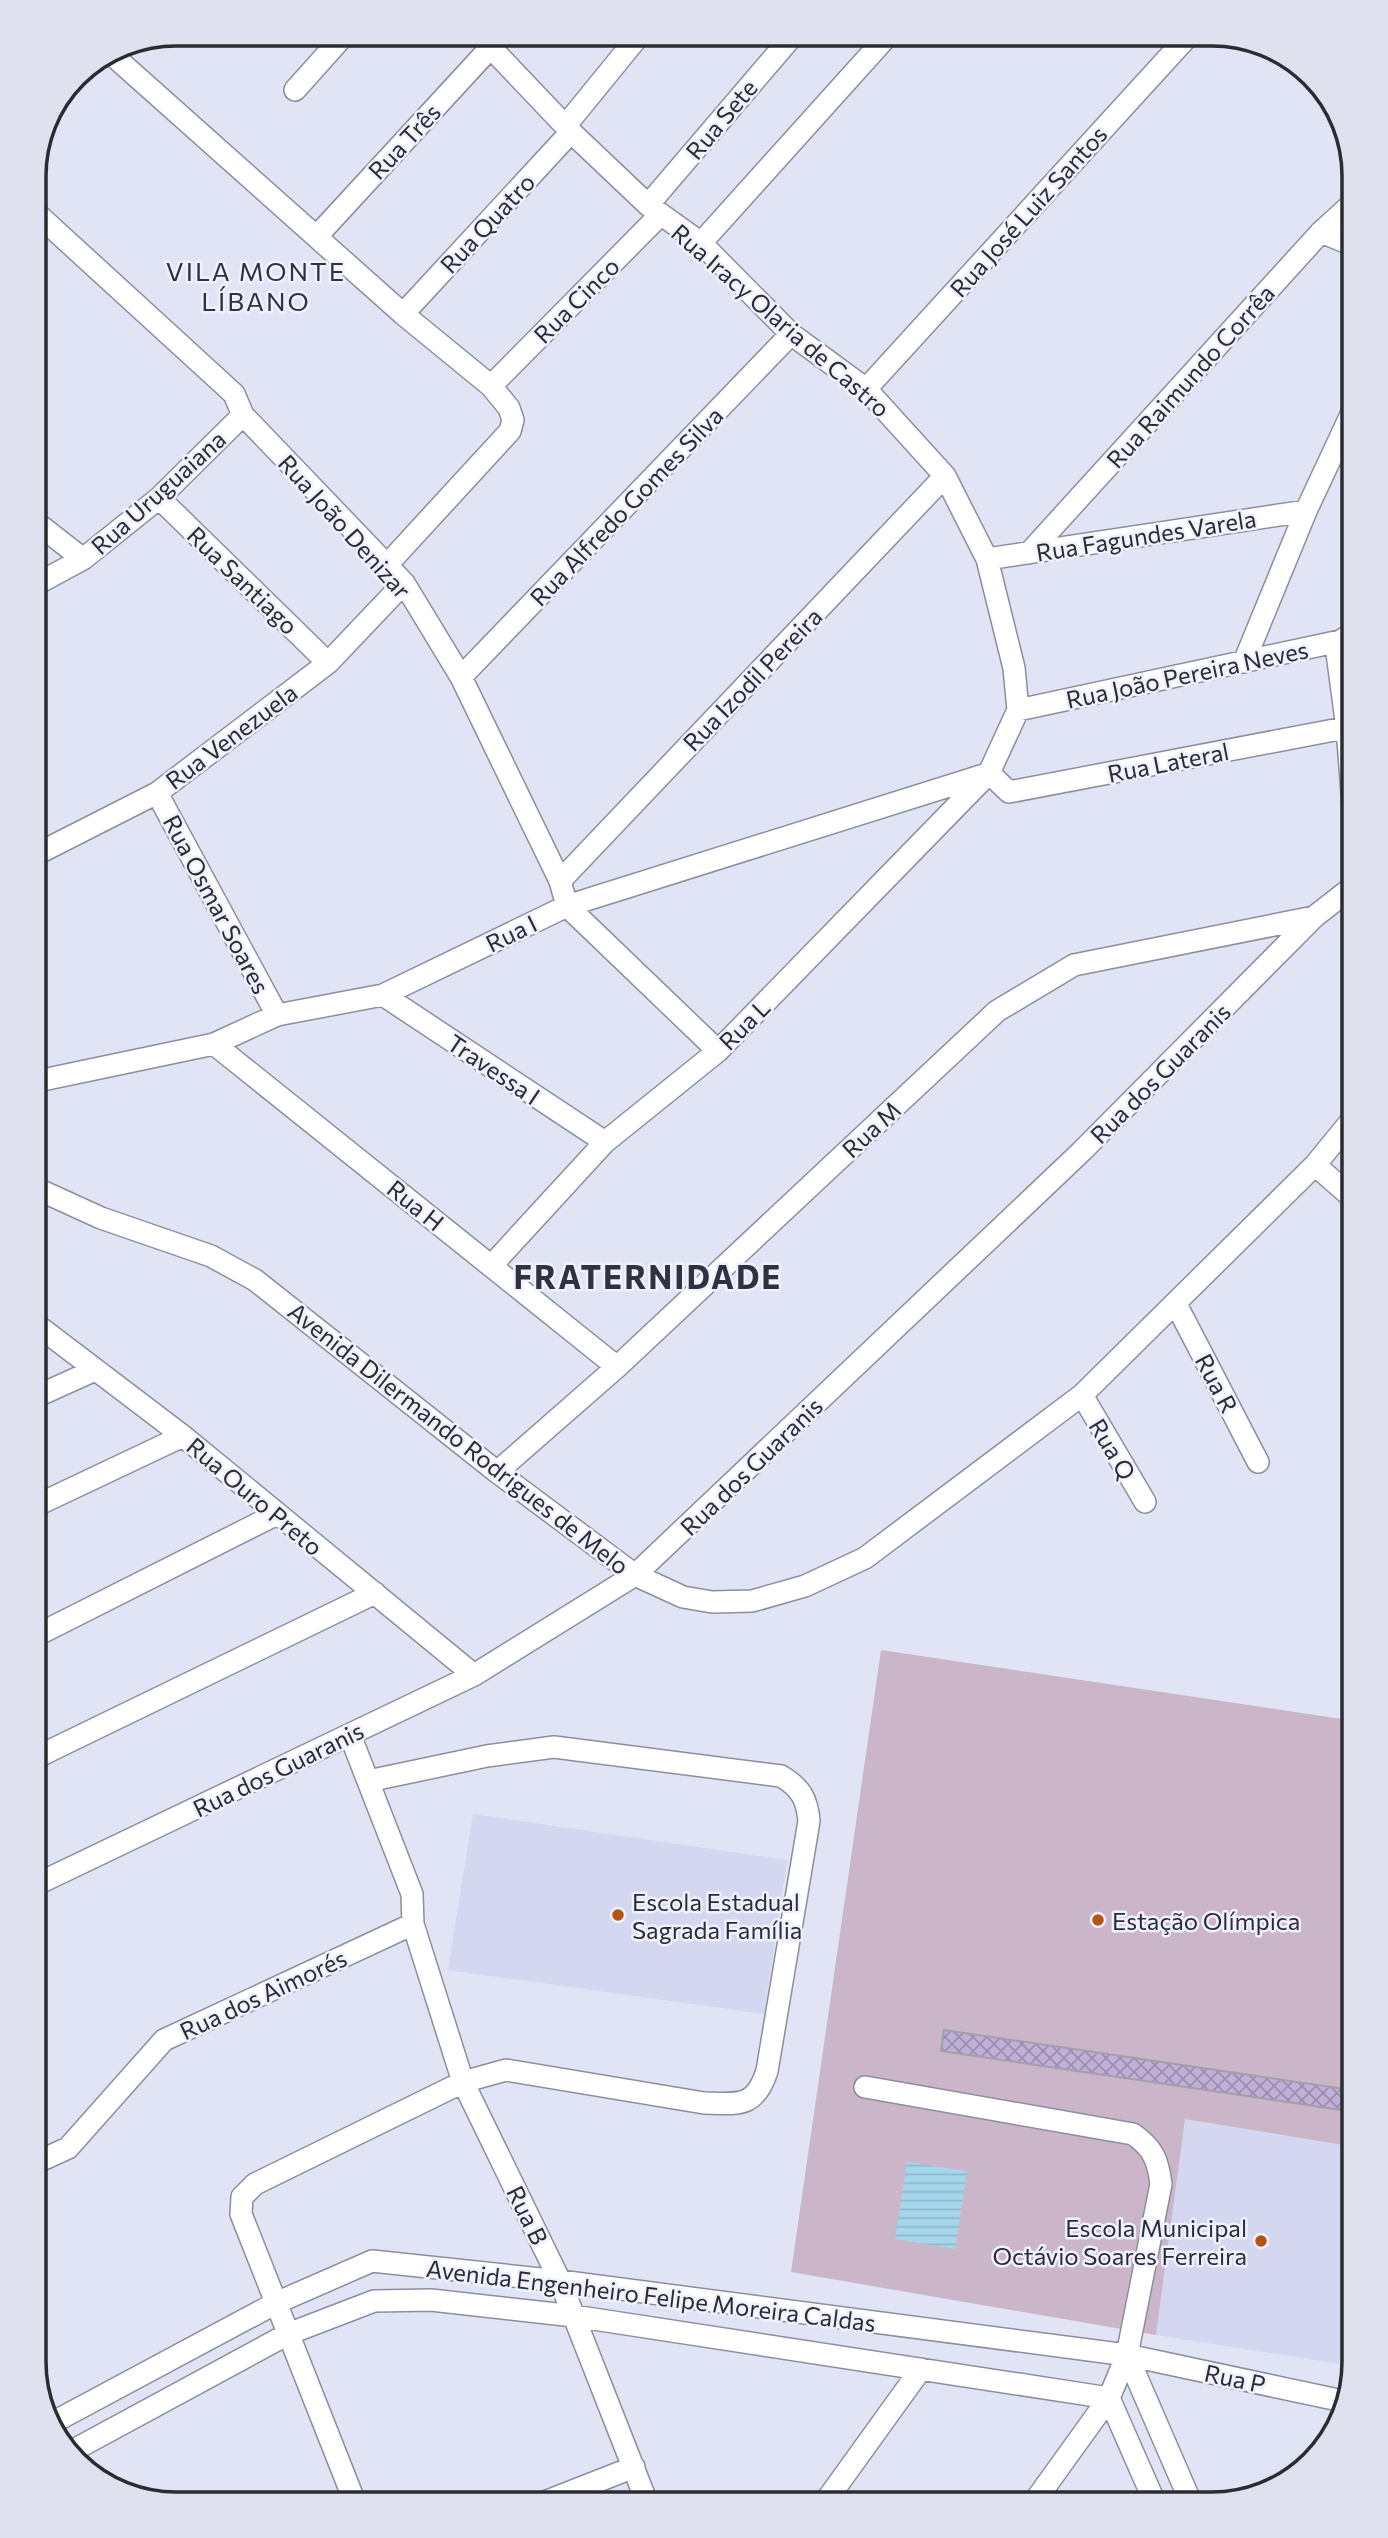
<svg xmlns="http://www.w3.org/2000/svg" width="1388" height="2538" font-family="Commissioner,sans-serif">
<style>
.built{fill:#d3d7ef}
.green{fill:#cbb5c8}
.water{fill:url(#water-rules)}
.building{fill:url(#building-cross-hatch);stroke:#a49ead;stroke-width:2}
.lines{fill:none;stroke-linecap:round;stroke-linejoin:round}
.minor-casing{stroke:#8c8e9e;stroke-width:24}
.minor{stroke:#fff;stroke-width:21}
.poi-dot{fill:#b65418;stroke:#eff1ff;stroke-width:2.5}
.labels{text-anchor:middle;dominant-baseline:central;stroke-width:5;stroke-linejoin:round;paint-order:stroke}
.street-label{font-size:24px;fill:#2b2c32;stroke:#eff1ff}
.poi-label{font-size:24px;fill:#2b2c32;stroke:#eff1ff;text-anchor:start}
.neighbourhood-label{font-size:26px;letter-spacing:2px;fill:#30323f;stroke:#eff1ff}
.district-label{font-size:32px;font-weight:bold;letter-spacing:2px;fill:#30323f;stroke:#eff1ff}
.rim{fill:none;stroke:#2b2c32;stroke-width:3.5}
</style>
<defs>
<pattern id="water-rules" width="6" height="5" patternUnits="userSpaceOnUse" patternTransform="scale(1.75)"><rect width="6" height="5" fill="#a6d6ec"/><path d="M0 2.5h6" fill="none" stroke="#8fb8cb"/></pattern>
<pattern id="building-cross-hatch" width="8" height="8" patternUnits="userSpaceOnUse" patternTransform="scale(1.75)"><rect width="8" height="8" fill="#c0afd6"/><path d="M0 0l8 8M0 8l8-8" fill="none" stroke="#9c8fae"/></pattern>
</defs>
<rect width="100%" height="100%" fill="#e1e4f5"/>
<!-- built -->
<path class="built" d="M 473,1814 L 787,1860 L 764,2014 L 448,1970 Z
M 1185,2119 L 1355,2147 L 1354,2366 L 1156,2335 Z"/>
<!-- green -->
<path class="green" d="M 881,1650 L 1355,1721 L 1355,2147 L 1185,2119 L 1156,2335 L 791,2272 Z"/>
<!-- water -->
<path class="water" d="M 907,2162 L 967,2171 L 955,2249 L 895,2239 Z"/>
<!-- building -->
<path class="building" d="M 944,2030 L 1345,2089 L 1342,2110 L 941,2051 Z"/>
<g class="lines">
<defs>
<path id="minor" d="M 477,33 L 571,132 L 648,205 L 701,243 L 791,334 L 866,389 L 945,476 L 987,559 L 1014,668 L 1018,710 L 989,773 L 718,1051 L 605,1142 L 492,1265
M 109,52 L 403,314 L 491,386 L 509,408 L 513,420 L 510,431 L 386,566
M 295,90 L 346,33
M 566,125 L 641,33
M 648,205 L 795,33
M 34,211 L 234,394 L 243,415 L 404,583 L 461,677 L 560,881 L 567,906 L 718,1051
M 1321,232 L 1355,246
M 317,236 L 492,46
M 701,243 L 890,33
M 403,314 L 571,132
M 491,386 L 660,215
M 866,389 L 1190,34
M 159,498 L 328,663
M 33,520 L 83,559
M 1029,553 L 1321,232 L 1355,201
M 987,559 L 1306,511
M 33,586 L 83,559 L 159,498 L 243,415
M 1340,641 L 1337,653 L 1347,728 L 1355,831
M 1244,662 L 1306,511 L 1355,406
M 461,677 L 791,334
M 1018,710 L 1340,641 L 1355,632
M 989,773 L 1009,792 L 1355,726
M 157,793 L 277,1015
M 33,856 L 157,793 L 328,663 L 404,583
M 560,881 L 945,476
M 383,995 L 605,1142
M 214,1044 L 617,1367
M 33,1082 L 214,1044 L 277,1015 L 383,995 L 567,906 L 987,774
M 1315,1165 L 1355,1200
M 33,1187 L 101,1218 L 211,1256 L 255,1280 L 497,1472 L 635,1575 L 683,1597 L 712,1602 L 752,1601 L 805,1586 L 865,1558 L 1082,1395 L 1315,1165 L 1355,1116
M 1176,1304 L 1258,1462
M 33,1322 L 183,1436 L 474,1675
M 1082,1395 L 1145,1502
M 33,1398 L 95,1370
M 497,1472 L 617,1367 L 997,1011 L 1074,965 L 1314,917
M 33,1507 L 183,1436
M 33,1637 L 275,1515
M 350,1735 L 412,1894 L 413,1924 L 463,2082 L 560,2281 L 648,2505
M 33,1759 L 375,1593
M 33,1886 L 474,1675 L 635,1575 L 1082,1151 L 1314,917 L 1355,885
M 865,2087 L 1133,2134 C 1153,2148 1158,2160 1161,2184 L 1127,2355 L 1109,2398 L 1032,2505
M 33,2164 L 68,2148 L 164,2040 L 413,1924
M 1127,2355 L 1343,2401
M 50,2424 L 276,2303 L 372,2261 L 560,2281 L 1127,2355 L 1192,2505
M 72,2451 L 288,2334 L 374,2301 L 431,2300 L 574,2316 L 1109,2398 L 1156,2505
M 356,2505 L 241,2214 L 242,2197 L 255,2184 L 463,2082 L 506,2070 L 704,2103 C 739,2104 755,2108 767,2071 L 809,1821 C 807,1799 801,1788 781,1776 L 554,1747 L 487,1756 L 368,1781
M 537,2505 L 634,2467
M 823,2505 L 921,2369"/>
</defs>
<!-- minor casing -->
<use href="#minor" class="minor-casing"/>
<!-- minor -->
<use href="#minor" class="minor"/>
</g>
<!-- markers -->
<g class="poi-dot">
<circle cx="618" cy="1915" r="7"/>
<circle cx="1098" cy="1920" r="7"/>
<circle cx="1261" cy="2241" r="7"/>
</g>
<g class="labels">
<!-- street labels -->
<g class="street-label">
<text transform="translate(721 119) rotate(-50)">Rua Sete</text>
<text transform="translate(404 141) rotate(-47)">Rua Três</text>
<text transform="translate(1028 211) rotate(-48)">Rua José Luiz Santos</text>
<text transform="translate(487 223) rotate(-47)">Rua Quatro</text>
<text transform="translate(576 300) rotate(-45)">Rua Cinco</text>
<text transform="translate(781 320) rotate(41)">Rua Iracy Olaria de Castro</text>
<text transform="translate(1190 376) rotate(-48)">Rua Raimundo Corrêa</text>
<text transform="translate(158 492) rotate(-42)">Rua Uruguaiana</text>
<text transform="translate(626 506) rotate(-46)">Rua Alfredo Gomes Silva</text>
<text transform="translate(345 526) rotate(48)">Rua João Denizar</text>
<text transform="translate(1146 535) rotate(-9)">Rua Fagundes Varela</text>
<text transform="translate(243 580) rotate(44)">Rua Santiago</text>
<text transform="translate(1187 674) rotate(-12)">Rua João Pereira Neves</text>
<text transform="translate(752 679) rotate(-46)">Rua Izodil Pereira</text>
<text transform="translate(231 736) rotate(-37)">Rua Venezuela</text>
<text transform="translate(1168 762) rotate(-11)">Rua Lateral</text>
<text transform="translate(217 904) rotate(62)">Rua Osmar Soares</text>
<text transform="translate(511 933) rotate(-26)">Rua I</text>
<text transform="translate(744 1024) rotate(-45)">Rua L</text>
<text transform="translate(494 1069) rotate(34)">Travessa I</text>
<text transform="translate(1160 1073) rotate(-45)">Rua dos Guaranis</text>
<text transform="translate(871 1129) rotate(-43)">Rua M</text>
<text transform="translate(416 1205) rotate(39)">Rua H</text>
<text transform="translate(1217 1383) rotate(62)">Rua R</text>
<text transform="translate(459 1438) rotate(38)">Avenida Dilermando Rodrigues de Melo</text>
<text transform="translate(1113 1449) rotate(59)">Rua Q</text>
<text transform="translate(751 1466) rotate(-44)">Rua dos Guaranis</text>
<text transform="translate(255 1496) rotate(40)">Rua Ouro Preto</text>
<text transform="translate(278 1769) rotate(-26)">Rua dos Guaranis</text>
<text transform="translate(263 1994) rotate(-25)">Rua dos Aimorés</text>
<text transform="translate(528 2215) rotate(64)">Rua B</text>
<text transform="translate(651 2295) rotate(7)">Avenida Engenheiro Felipe Moreira Caldas</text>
<text transform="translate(1235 2378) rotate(12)">Rua P</text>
</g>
<!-- poi labels -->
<g class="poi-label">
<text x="632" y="1901">Escola Estadual<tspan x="632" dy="28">Sagrada Família</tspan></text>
<text x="1112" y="1920">Estação Olímpica</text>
<text x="1247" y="2227" text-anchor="end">Escola Municipal<tspan x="1247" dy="28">Octávio Soares Ferreira</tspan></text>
</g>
<!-- neighbourhood labels -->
<g class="neighbourhood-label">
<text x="256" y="270">VILA MONTE<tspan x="256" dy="30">LÍBANO</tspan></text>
</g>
<!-- district labels -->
<g class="district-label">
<text x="648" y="1276">FRATERNIDADE</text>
</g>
</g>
<!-- crop -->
<path d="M0 0H1388V2538H0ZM176 46H1212A130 130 0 0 1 1342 176V2362A130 130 0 0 1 1212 2492H176A130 130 0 0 1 46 2362V176A130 130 0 0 1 176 46Z" fill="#dfe1ef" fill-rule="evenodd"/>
<path class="rim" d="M176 46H1212A130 130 0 0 1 1342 176V2362A130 130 0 0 1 1212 2492H176A130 130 0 0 1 46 2362V176A130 130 0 0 1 176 46Z"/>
</svg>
